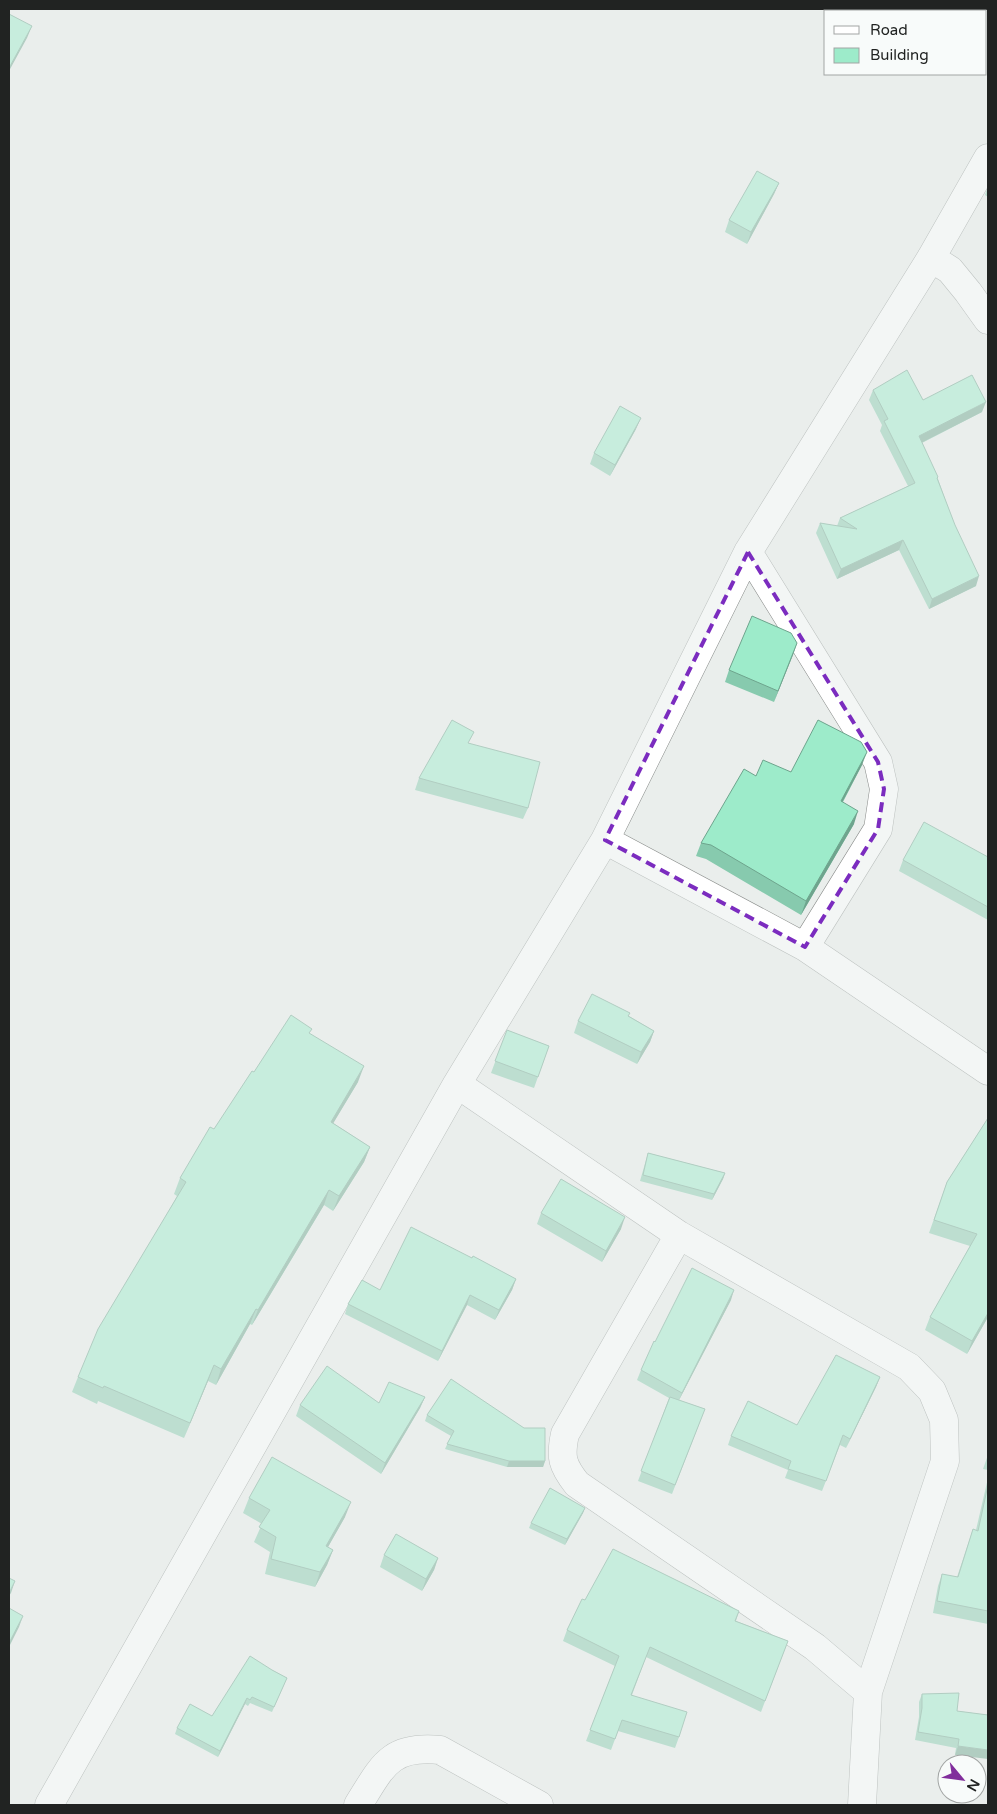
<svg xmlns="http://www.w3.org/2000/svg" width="997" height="1814" font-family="'Varela Round',sans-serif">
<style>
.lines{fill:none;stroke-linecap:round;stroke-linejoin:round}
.street-casing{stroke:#8a8d8b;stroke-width:29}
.street{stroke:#fff;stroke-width:28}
.wall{fill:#87caae}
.shaded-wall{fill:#6ea48d}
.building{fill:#9debca;stroke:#6ea48d}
.marked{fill:none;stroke:#7b2cbf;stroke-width:4;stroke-dasharray:10 6;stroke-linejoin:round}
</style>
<rect width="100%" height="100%" fill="#eaeeec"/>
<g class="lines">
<defs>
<path id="street" d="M 931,258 L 950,270 L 968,292 L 988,320
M 748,552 L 878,762 L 884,789 L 878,829 L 805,947
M 605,840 L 805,947 L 988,1071
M 457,1084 L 679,1235 L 909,1367 L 932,1391 L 944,1420 L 945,1461 L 868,1692 L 862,1805
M 679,1235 L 565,1434 C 560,1457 562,1465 577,1484 L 815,1647 L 868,1692
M 49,1805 L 457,1084 L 605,840 L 748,552 L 931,258 L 988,158
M 358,1805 C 382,1767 389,1745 440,1750 L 539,1805"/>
</defs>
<!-- street casing -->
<use href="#street" class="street-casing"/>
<!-- street -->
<use href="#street" class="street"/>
</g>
<!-- wall -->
<path class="wall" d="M 779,183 L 774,194 L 747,244 L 725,232 L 729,220 Z
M 988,186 L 988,197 L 985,195 Z
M 873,390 L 982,412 L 922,443 L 938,479 L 976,586 L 929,609 L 899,550 L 837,579 L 816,533 L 820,523 L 837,526 L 840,518 L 908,486 L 880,431 L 882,425 L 869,400 Z
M 636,429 L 610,476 L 590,464 L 594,453 Z
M 797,643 L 774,702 L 725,682 L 729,670 Z
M 470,743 L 528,808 L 523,819 L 415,790 L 419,778 Z
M 862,765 L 843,802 L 854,824 L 801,915 L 706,859 L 696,856 L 701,843 L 756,776 Z
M 988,857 L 988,920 L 899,871 L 903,860 Z
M 629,1016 L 654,1031 L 650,1042 L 637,1064 L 574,1033 L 578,1021 Z
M 507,1030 L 549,1046 L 534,1088 L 491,1073 Z
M 310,1034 L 358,1082 L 333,1123 L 370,1147 L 364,1162 L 333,1211 L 324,1205 L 252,1325 L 250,1324 L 216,1385 L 208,1381 L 184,1438 L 98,1401 L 97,1404 L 72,1392 L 78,1377 L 177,1196 L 174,1194 L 180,1178 L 254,1072 Z
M 988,1118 L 988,1317 L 967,1354 L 925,1330 L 930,1317 L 970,1246 L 929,1233 L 947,1182 Z
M 648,1153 L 725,1173 L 723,1179 L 712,1200 L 640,1181 Z
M 541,1213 L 621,1229 L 602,1262 L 537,1224 Z
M 472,1258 L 516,1279 L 512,1290 L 495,1320 L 467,1305 L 438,1361 L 345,1314 L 348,1304 L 380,1290 Z
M 731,1300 L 679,1400 L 705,1409 L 672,1494 L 638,1481 L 669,1398 L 637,1380 L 641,1370 L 655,1342 Z
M 880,1377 L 876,1387 L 846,1448 L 840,1445 L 822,1491 L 785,1478 L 788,1470 L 728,1445 L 731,1436 L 797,1425 Z
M 425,1397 L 420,1408 L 381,1474 L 296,1416 L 300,1405 L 379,1403 Z
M 427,1415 L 545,1461 L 543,1467 L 507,1467 L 445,1449 L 451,1436 L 425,1421 Z
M 988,1455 L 988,1470 L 983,1469 Z
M 988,1478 L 988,1624 L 933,1613 L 938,1586 L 942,1574 L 957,1577 L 973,1529 L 976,1530 Z
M 249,1498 L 345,1517 L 328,1547 L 333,1550 L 327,1565 L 315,1587 L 265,1574 L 270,1552 L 254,1542 L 262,1524 L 243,1513 Z
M 585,1508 L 583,1513 L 565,1545 L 529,1528 L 531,1523 Z
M 384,1555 L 438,1558 L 434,1570 L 422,1591 L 380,1567 Z
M 585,1600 L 739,1611 L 736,1621 L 788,1641 L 761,1712 L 646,1657 L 632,1695 L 679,1737 L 675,1748 L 618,1731 L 611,1750 L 586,1741 L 615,1666 L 563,1641 L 567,1630 Z
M 272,1670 L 287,1678 L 272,1712 L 250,1703 L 248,1706 L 245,1704 L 218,1757 L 175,1734 L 177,1728 L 212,1716 Z
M 922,1694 L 957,1711 L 988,1715 L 955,1755 L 956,1748 L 915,1740 L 919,1717 L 919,1702 Z"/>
<!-- shaded-wall -->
<path class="shaded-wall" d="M 32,26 L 27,38 L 9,71 L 9,68 Z
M 779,183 L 774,194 L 747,244 L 751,232 Z
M 986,402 L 982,412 L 915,446 L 919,436 Z
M 641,418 L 636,429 L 610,476 L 615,465 Z
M 903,540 L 899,550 L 837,579 L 841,569 Z
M 979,576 L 976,586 L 929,609 L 932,599 Z
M 797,643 L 793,655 L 774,702 L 778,691 Z
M 867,752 L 862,765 L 836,814 L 841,801 Z
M 858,811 L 854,824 L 801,915 L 806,901 Z
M 654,1031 L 650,1042 L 637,1064 L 641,1052 Z
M 364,1066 L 358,1082 L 325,1137 L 331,1122 Z
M 370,1147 L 364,1162 L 333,1211 L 339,1196 Z
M 725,1173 L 723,1179 L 712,1200 L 714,1194 Z
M 329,1190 L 324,1205 L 252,1325 L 258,1310 Z
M 625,1217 L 621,1229 L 602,1262 L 606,1251 Z
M 516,1279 L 512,1290 L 495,1320 L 499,1310 Z
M 734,1290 L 731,1300 L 678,1402 L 682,1393 Z
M 470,1295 L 467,1305 L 438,1361 L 442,1351 Z
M 256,1309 L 250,1324 L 216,1385 L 221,1369 Z
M 988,1313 L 988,1317 L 967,1354 L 972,1341 Z
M 214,1365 L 208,1381 L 184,1438 L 190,1423 Z
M 880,1377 L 876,1387 L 846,1448 L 850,1439 Z
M 425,1397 L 420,1408 L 381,1474 L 385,1463 Z
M 509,1461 L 545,1461 L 543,1467 L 507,1467 Z
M 351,1502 L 345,1517 L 320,1561 L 326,1546 Z
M 585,1508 L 583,1513 L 565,1545 L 567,1539 Z
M 333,1550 L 327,1565 L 315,1587 L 320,1572 Z
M 438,1558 L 434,1570 L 422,1591 L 426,1579 Z
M 15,1581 L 11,1593 L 9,1596 L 9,1593 Z
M 23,1616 L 19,1627 L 9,1647 L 9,1643 Z
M 247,1698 L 245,1704 L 218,1757 L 220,1751 Z
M 958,1746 L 988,1750 L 988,1759 L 955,1755 Z"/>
<!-- building -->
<path class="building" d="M 9,14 L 32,26 L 9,68 Z
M 757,171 L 779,183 L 751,232 L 729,220 Z
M 907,370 L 923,400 L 972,375 L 986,402 L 919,436 L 938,477 L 937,478 L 955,525 L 979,576 L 932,599 L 903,540 L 841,569 L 820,523 L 857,529 L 840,518 L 915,483 L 884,421 L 888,419 L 873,390 Z
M 620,406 L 641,418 L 615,465 L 594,453 Z
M 752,616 L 791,633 L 797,643 L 778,691 L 729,670 Z
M 452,720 L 474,732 L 468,743 L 540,762 L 528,808 L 419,778 Z
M 818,720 L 861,742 L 867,752 L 841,801 L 858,811 L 806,901 L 711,845 L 701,843 L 744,769 L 756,776 L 763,760 L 791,772 Z
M 924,822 L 988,857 L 988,907 L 903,860 Z
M 592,994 L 630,1013 L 628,1016 L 654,1031 L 641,1052 L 578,1021 Z
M 291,1015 L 312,1029 L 309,1033 L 364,1066 L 331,1122 L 370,1147 L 339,1196 L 329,1190 L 258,1310 L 256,1309 L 221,1369 L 214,1365 L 190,1423 L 104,1386 L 103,1388 L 78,1377 L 98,1329 L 186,1182 L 180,1178 L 210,1127 L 214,1129 L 252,1071 L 254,1072 Z
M 507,1030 L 549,1046 L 538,1077 L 495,1061 Z
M 988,1118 L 988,1313 L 972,1341 L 930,1317 L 977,1234 L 934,1220 L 947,1182 Z
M 648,1153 L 725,1173 L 714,1194 L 643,1175 Z
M 561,1179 L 625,1217 L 606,1251 L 541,1213 Z
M 411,1227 L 472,1258 L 473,1256 L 516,1279 L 499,1310 L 470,1295 L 442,1351 L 348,1304 L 362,1280 L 380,1290 Z
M 692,1268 L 734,1290 L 682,1393 L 641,1370 L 654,1341 L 655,1342 Z
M 836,1355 L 880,1377 L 850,1439 L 843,1435 L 826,1481 L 788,1469 L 791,1461 L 731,1436 L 748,1401 L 797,1425 Z
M 327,1366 L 379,1403 L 389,1382 L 425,1397 L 385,1463 L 300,1405 Z
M 451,1379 L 524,1428 L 545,1428 L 545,1461 L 509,1461 L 447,1444 L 454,1431 L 427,1415 Z
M 670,1397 L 705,1409 L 675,1485 L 641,1471 Z
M 272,1457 L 351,1502 L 326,1546 L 333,1550 L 320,1572 L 271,1559 L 276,1537 L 259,1527 L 270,1510 L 249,1498 Z
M 988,1485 L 988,1611 L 937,1601 L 942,1574 L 958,1577 L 973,1529 L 978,1531 Z
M 550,1488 L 585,1508 L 567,1539 L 531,1523 Z
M 396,1534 L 438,1558 L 426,1579 L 384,1555 Z
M 613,1549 L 739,1611 L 735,1621 L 788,1641 L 765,1701 L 650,1647 L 631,1695 L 687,1712 L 679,1737 L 622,1720 L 615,1739 L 590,1730 L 619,1656 L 567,1630 L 582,1599 L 585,1600 Z
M 9,1578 L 15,1581 L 9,1593 Z
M 9,1608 L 23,1616 L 9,1643 Z
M 250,1656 L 272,1670 L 287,1678 L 274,1707 L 252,1697 L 250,1700 L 247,1698 L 220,1751 L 177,1728 L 190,1704 L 212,1716 Z
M 959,1693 L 957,1711 L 988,1715 L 988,1750 L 958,1746 L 959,1739 L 918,1732 L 922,1708 L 922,1694 Z"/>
<!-- marked area -->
<path d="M0 0H997V1814H0ZM 748,552 L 878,762 L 884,789 L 878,829 L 805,947 L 605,840 Z" fill="#eaeeec" fill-opacity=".55" fill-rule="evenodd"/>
<path class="marked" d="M 748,552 L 878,762 L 884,789 L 878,829 L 805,947 L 605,840 Z"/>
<!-- border -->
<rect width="997" height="1814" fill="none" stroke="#212322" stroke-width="20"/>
<!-- legend -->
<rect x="824" y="10" width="162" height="65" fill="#f8fbfa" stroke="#a2a5a4"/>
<rect x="834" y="26" width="25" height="8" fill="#ffffff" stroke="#a2a5a4"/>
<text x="870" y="35" font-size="15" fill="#212322">Road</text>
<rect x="834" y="48" width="25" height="15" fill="#9debca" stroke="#a2a5a4"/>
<text x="870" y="60" font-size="15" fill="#212322">Building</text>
<!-- north arrow -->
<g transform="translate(962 1779) rotate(119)"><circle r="24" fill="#f8fbfa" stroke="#a2a5a4"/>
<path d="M0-4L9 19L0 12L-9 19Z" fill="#812e9c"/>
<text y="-8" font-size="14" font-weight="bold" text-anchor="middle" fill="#212322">N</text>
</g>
</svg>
